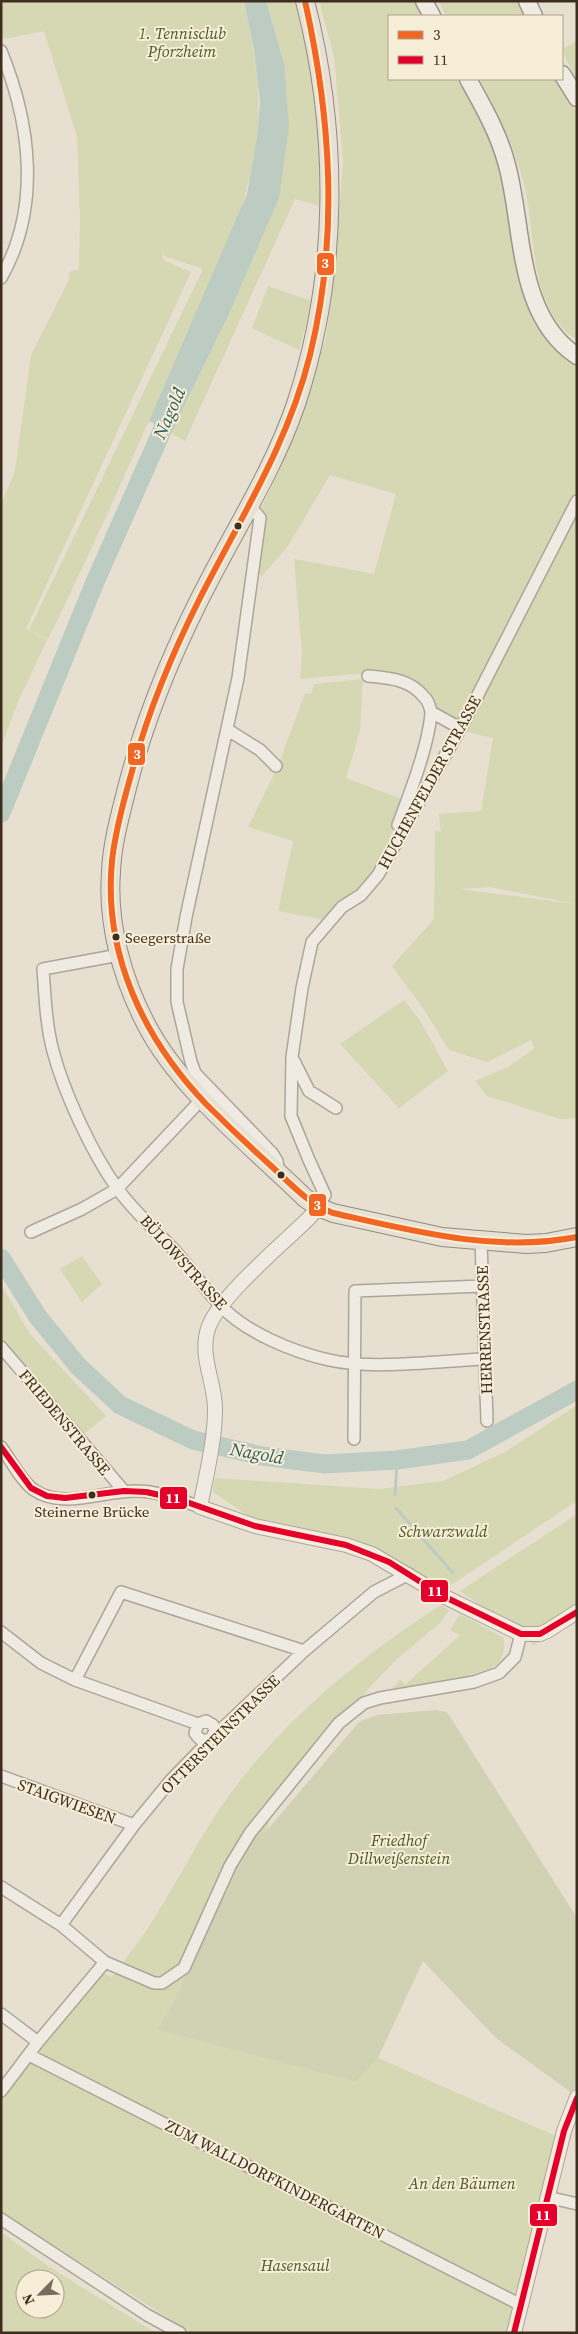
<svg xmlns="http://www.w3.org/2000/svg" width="578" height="2334" font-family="'Source Serif 4',serif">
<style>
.green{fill:#d6d7b3;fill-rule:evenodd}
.cemetery{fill:#d1d1b3}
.water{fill:#bcccc2}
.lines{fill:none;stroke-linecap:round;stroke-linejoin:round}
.stream{stroke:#bcccc2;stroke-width:3}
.river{stroke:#bcccc2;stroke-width:19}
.minor-casing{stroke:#ada599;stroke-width:14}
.tertiary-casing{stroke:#ada599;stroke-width:16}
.secondary-casing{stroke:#9c958a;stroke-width:19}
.primary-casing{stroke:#928b80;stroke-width:20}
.minor{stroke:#efebe3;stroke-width:11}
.tertiary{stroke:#efebe3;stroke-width:14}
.secondary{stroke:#efebe3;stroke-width:16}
.primary{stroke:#e6e1d4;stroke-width:18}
.bus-1-casing{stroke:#f7eed8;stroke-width:10}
.bus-2-casing{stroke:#f7eed8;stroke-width:10}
.bus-1{stroke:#f26522;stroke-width:6}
.bus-2{stroke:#e4002b;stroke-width:6}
.bus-dot{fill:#3d2e20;stroke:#f7eed8;stroke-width:2}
.labels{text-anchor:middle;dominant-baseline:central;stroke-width:4;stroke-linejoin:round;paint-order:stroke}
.bus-label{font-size:15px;fill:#3d2e20;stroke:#f7eed8;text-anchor:start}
.park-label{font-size:16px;font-style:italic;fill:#4d5a26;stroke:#f7eed8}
.street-label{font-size:16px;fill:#3d2e20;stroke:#f7eed8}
.water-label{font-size:18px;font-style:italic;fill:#2f5d5a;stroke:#f7eed8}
.line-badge{stroke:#f7eed8;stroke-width:2}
.badge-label{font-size:14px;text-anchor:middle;font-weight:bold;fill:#fff}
</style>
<rect width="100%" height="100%" fill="#e7e0d1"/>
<!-- green -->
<path class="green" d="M 1,1 L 244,1 C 253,46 262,90 257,136 C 249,210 213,277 183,344 C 139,443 96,542 48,639 L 29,630 L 203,269 L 164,256 L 162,248 L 163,260 L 191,272 L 26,629 L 47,640 L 18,702 L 1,748 L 1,505 L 15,471 L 31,355 L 69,280 L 69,272 L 79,269 L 80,220 L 77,137 L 44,31 L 4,39 L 1,32 Z
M 266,1 L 295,1 L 312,69 L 319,133 L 320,206 L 295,199 L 185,441 L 171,433 L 228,316 L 284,64 Z
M 319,1 L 418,1 L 426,16 L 389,16 L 389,79 L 456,79 C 497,130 506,195 518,257 C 522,280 524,307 537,327 C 546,342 563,352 577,362 L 577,1118 L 560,1119 L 487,1096 L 475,1081 L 508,1067 L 535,1048 L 531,1040 L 487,1062 L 449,1050 L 425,1011 L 392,966 L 434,919 L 435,831 L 441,832 L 439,814 L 481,811 L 493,738 C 463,732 440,725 428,695 L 376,672 L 300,679 L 302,653 L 294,559 L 374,574 L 396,494 L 330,475 L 288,546 L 262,576 L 257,571 L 260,511 L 277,475 L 326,338 L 336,257 L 343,160 L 334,56 ZM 490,887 L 576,904 L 458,889 Z
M 438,1 L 518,1 L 525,16 L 446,16 Z
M 577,38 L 577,81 L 562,50 L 576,41 Z
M 480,79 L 556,79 L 577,113 L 577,340 C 533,312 535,249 528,204 C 526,189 521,173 516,159 C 507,131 494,105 480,79 Z
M 268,286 L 312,301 L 299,350 L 252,328 Z
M 363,679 L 360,731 L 346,778 L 404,800 L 382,858 L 368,880 L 325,920 L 278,911 L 293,841 L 248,827 L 278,766 L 305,693 L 311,694 L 314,684 Z
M 404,1000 L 421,1022 L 448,1071 L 399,1108 L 340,1044 Z
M 82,1256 L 102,1284 L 82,1302 L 60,1269 Z
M 1,1285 L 31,1335 L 106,1416 L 82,1435 L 1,1339 Z
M 577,1405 L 577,1501 L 451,1585 L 433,1583 L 354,1539 L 248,1516 L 213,1492 L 215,1478 L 379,1489 L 443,1481 L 505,1452 Z
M 577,1514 L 577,1621 L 534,1645 L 460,1591 Z
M 441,1605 L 449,1610 L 441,1622 L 396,1660 L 371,1686 L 269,1814 L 268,1829 L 252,1840 L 195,1952 L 176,1998 L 157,2030 L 356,2082 L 378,2058 L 558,2137 L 515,2296 L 34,2053 L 102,1973 L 112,1977 C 124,1960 137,1945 148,1928 C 173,1890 193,1849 218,1811 C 276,1726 355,1660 441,1605 Z
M 460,1614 L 504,1638 C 505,1647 504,1656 498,1663 C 486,1676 413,1689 394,1691 L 392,1690 L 400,1679 L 405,1685 L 460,1635 L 450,1630 Z
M 31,2058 L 514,2304 L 507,2333 L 192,2333 L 1,2212 L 1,2097 Z
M 1,2232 L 48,2266 L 156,2333 L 1,2333 ZM 25,2279 L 55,2279 L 55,2309 L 25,2309 Z"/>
<!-- cemetery -->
<path class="cemetery" d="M 435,1710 L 447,1712 L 577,1918 L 577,2084 L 572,2093 L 496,2038 L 423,1961 L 378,2058 L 356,2082 L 157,2030 L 176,1998 L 195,1952 L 252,1840 L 268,1829 L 359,1722 L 377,1715 Z"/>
<!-- water -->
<path class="water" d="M 244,1 L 266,1 L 284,64 L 289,126 L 279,198 L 228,316 L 171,433 L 149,421 L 247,194 L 257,137 L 260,103 L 254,50 Z"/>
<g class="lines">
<!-- stream -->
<path class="stream" d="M 395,1495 L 397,1460
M 396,1508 L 453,1573"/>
<!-- river -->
<path class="river" d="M 1,813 L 95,582 L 173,406
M 1,1258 L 38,1317 L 78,1366 L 120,1405 L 193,1440 L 262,1456 L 325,1464 L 397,1460 L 468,1450 L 577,1390"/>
<defs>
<path id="minor" d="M 1,51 C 31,124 41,208 1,278
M 251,507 L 260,518 L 238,678 L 186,917 L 177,969 L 177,1002 L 191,1062 L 195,1073 L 272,1153 L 277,1161 L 279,1171
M 368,676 C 389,678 410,679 424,697 C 428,700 431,709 431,714 C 428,747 410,793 398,825
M 431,712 L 460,728
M 228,730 L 260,750 L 276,766
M 119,955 L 43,969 C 45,996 46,1025 53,1051 C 64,1093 92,1153 117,1188 C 133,1211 157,1231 176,1252 C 191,1269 204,1288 219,1304 C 244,1332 293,1352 329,1360 C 372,1370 439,1361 484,1359
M 294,1061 L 309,1091 L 336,1108
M 318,1207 L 325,1195 L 309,1160 L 291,1116 L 292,1057 L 302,988 L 312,942 L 342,907 L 361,895 L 378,875 L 465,720 L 577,501
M 31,1232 L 82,1209 L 117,1189 L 202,1099
M 481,1240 L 487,1421
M 1,1347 L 124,1491
M 354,1439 L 355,1291 L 482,1286
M 1,1447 C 11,1460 21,1481 34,1490 C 63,1510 105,1490 137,1491 C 158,1491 180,1500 200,1507
M 409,1574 L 374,1592 L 304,1651 L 212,1738 L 171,1780 L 134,1825 L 61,1925 L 105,1962 L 154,1983 L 162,1983 L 184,1968 L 230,1866 L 250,1833 L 339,1723 L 364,1703 L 380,1698 L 474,1682 L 499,1673 L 515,1657 L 521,1634
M 1,1632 L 41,1663 L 75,1680 L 198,1724 L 206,1721 L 213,1725 L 215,1730 L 212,1738 C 204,1742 200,1741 195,1733 L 198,1724
M 75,1680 L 121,1592 L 304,1651
M 1,1776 L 134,1825
M 1,1887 L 61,1925
M 1,2014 L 38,2042
M 29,2055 L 521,2305
M 1,2091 L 38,2042 L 105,1962
M 547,2197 L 577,2204
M 1,2219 L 147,2315 L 180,2333"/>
<path id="tertiary" d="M 318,1207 L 310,1217 C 284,1243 221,1295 209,1326 C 198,1355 215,1380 215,1409 C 215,1441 206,1476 200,1507 L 255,1526 L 346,1545 L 372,1554 L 443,1596 L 521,1634 L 540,1634 L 547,1631 L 577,1612
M 514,2333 L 564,2131 L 577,2097"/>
<path id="secondary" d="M 424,1 L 432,16
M 527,1 L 534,16
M 562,74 L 577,98
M 468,79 C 483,106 499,134 507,165 C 524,228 516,316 577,356"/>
<path id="primary" d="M 305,1 C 339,133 339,274 296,404 C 275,465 242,518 212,575 C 176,643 146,714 127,788 C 120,816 112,844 111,872 C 107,924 122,978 146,1024 C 179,1089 253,1147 305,1198 L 318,1207 L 333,1213 L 442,1237 L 527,1244 L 546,1243 L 577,1237"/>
</defs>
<!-- minor casing -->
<use href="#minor" class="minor-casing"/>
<!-- tertiary casing -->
<use href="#tertiary" class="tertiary-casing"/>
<!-- secondary casing -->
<use href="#secondary" class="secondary-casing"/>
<!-- primary casing -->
<use href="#primary" class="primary-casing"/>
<!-- minor -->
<use href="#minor" class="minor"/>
<!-- tertiary -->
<use href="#tertiary" class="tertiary"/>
<!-- secondary -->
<use href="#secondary" class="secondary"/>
<!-- primary -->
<use href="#primary" class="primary"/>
<defs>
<path id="bus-1" d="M 305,1 C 331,118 339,237 310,355 C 288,444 240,519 199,600 C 171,656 147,714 131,775 C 123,803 115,832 112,861 C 103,953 143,1038 206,1104 C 227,1125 248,1145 269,1164 C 290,1183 307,1203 333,1213 C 413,1231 495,1253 577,1237"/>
<path id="bus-2" d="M 1,1447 L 31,1488 L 47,1496 L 65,1498 L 124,1491 L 146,1492 L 178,1499 L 255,1526 L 346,1545 L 389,1562 L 443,1596 L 521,1634 L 540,1634 L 577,1612
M 514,2333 L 564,2131 L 577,2098"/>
</defs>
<!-- bus-1 casing -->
<use href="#bus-1" class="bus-1-casing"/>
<!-- bus-2 casing -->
<use href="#bus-2" class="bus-2-casing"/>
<!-- bus-1 -->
<use href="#bus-1" class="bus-1"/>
<!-- bus-2 -->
<use href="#bus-2" class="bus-2"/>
</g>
<!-- markers -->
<g class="bus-dot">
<circle cx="238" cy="526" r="4.5"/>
<circle cx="116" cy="937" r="4.5"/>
<circle cx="281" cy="1175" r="4.5"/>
<circle cx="92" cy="1495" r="4.5"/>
</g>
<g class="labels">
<!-- bus labels -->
<g class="bus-label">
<text x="125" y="937">Seegerstraße</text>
<text x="92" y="1511" text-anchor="middle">Steinerne Brücke</text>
</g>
<!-- park labels -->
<g class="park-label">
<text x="182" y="33">1. Tennisclub<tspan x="182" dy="18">Pforzheim</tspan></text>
<text x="443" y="1531">Schwarzwald</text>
<text x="399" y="1840">Friedhof<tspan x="399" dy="18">Dillweißenstein</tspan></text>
<text x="462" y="2183">An den Bäumen</text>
<text x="295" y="2265">Hasensaul</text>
</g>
<!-- street labels -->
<g class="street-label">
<text transform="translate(429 782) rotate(-61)">HUCHENFELDER STRASSE</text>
<text transform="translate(184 1262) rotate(48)">BÜLOWSTRASSE</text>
<text transform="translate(484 1330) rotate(-92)">HERRENSTRASSE</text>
<text transform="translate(65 1422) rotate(50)">FRIEDENSTRASSE</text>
<text transform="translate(220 1734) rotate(-45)">OTTERSTEINSTRASSE</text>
<text transform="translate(67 1801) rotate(20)">STAIGWIESEN</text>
<text transform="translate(275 2179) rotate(27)">ZUM WALLDORFKINDERGARTEN</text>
</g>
<!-- water labels -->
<g class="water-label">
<text transform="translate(169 413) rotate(-66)">Nagold</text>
<text transform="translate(257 1453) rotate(10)">Nagold</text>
</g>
</g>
<g class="line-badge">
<rect x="316" y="252" width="19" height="24" rx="5" fill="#f26522"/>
<rect x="127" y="742" width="19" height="24" rx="5" fill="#f26522"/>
<rect x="308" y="1193" width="19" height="24" rx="5" fill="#f26522"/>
<rect x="159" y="1486" width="29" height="24" rx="5" fill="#e4002b"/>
<rect x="420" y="1579" width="29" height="24" rx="5" fill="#e4002b"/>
<rect x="529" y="2203" width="29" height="24" rx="5" fill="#e4002b"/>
</g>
<g class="badge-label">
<text x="325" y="268">3</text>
<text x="137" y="759">3</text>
<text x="317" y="1210">3</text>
<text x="173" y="1503">11</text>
<text x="435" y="1596">11</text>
<text x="543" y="2220">11</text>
</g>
<!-- border -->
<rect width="578" height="2334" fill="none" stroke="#3d2e20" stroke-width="5"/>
<!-- legend -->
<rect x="388" y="15" width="175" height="65" fill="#f7eed8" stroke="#ada18e"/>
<rect x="398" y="31" width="25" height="8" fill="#f26522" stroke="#ada18e"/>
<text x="433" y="40" font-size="15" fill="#3d2e20">3</text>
<rect x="398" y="56" width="25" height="8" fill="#e4002b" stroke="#ada18e"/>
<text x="433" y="65" font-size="15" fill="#3d2e20">11</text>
<!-- north arrow -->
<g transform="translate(40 2294) rotate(246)"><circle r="24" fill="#f7eed8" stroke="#ada18e"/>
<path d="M0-4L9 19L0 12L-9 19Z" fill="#786c5e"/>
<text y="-8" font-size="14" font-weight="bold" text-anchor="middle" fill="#3d2e20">N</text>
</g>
</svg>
